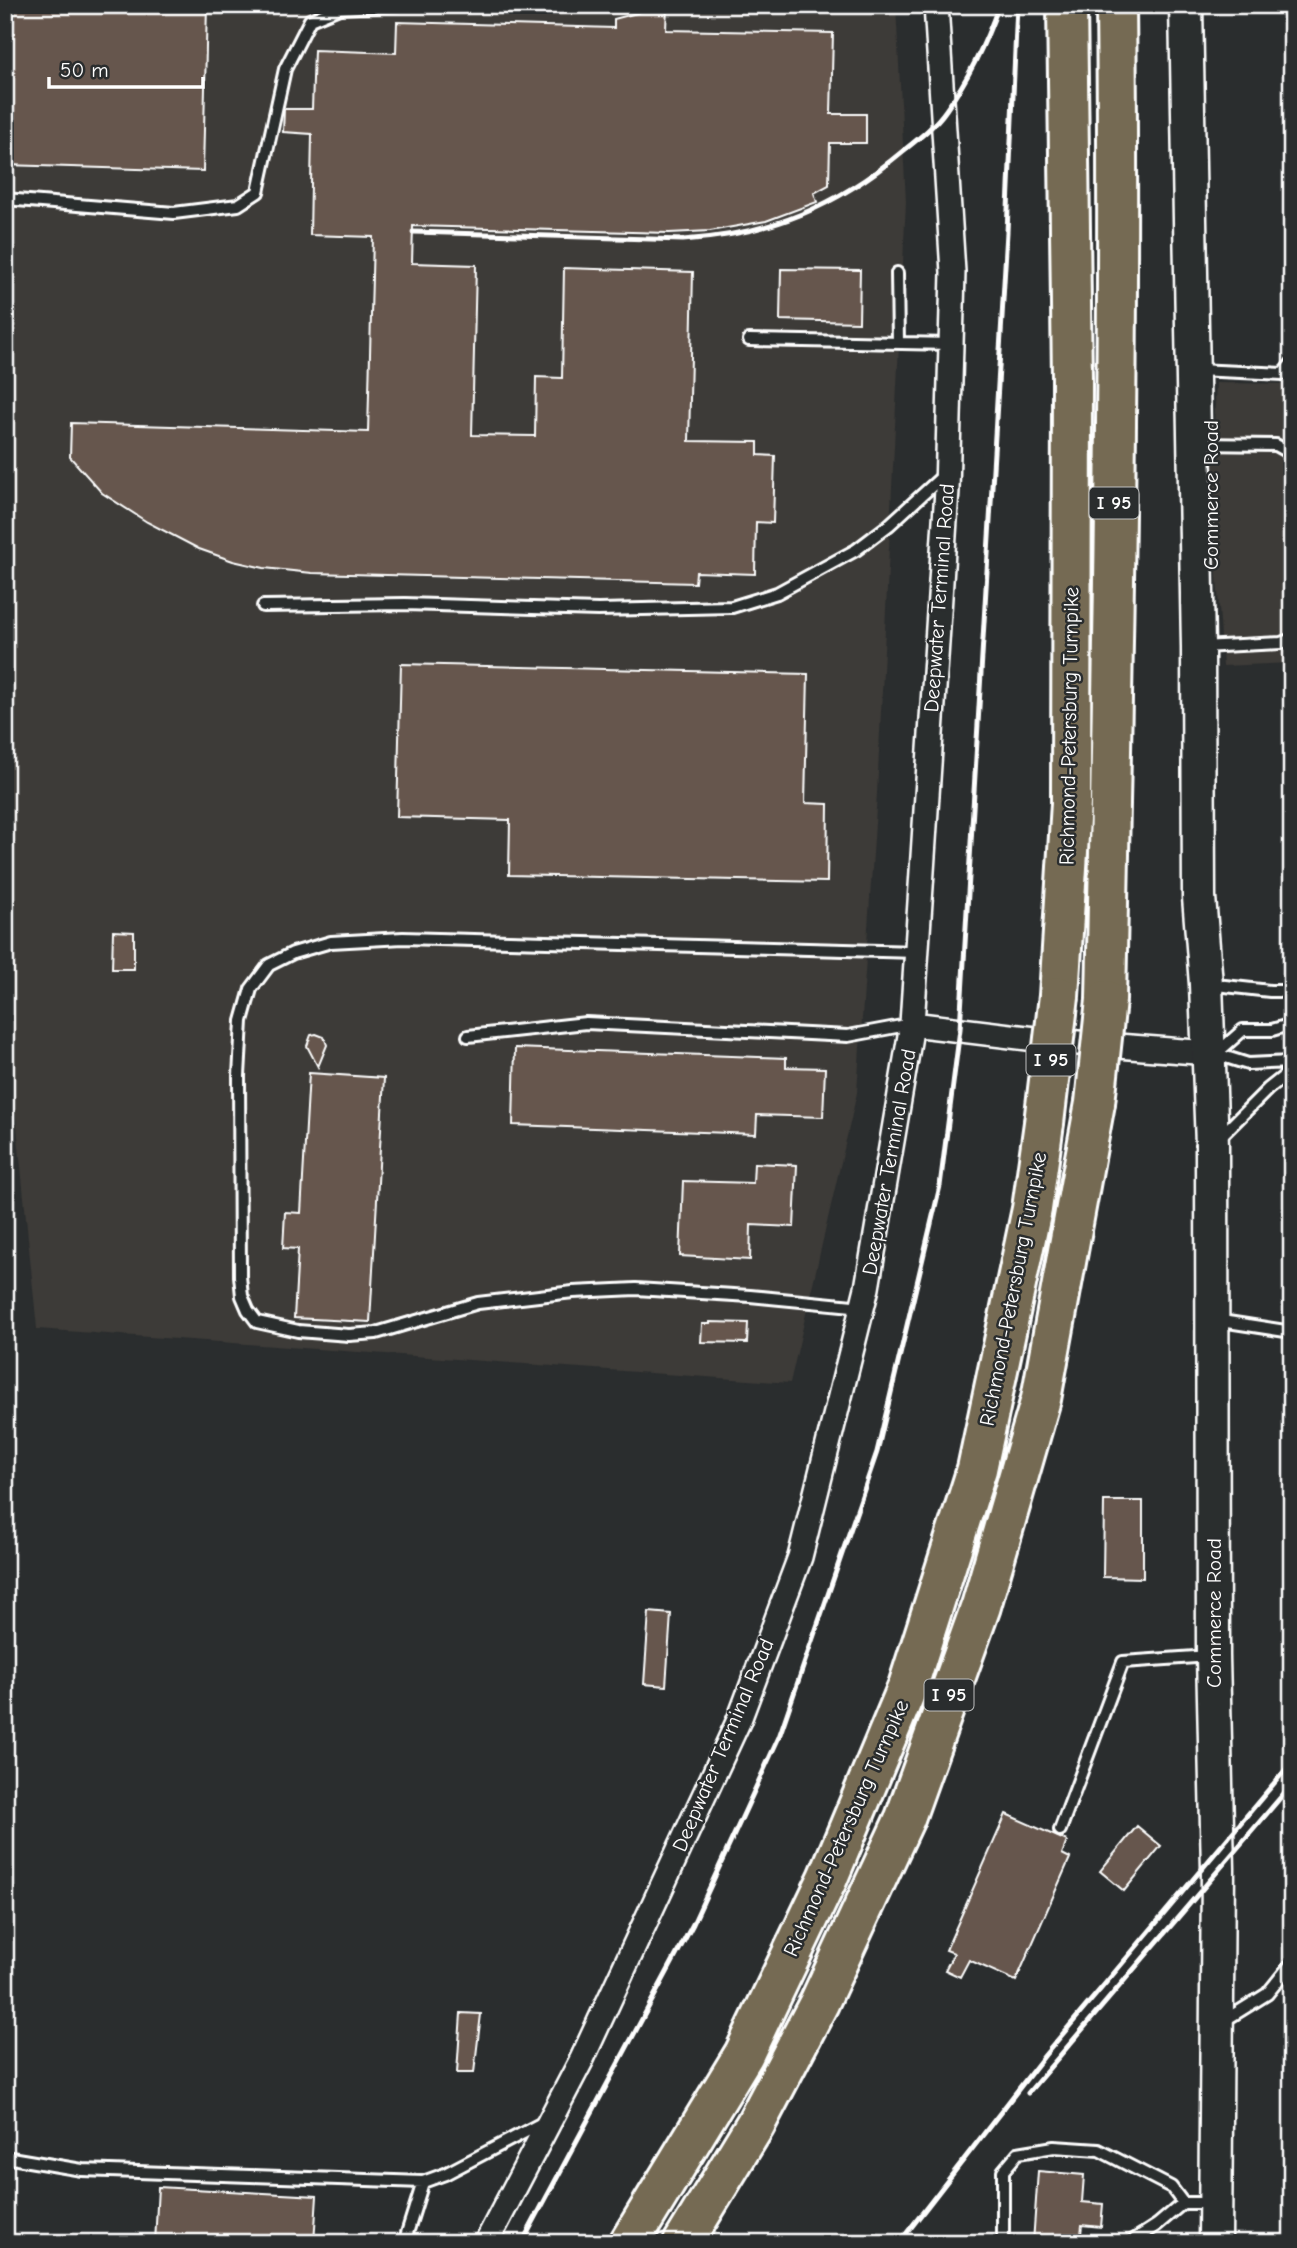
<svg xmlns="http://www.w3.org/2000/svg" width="1297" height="2248" font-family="'Comic Neue',sans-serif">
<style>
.built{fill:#3c3a37}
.building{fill:#66574d;stroke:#fff;stroke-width:2}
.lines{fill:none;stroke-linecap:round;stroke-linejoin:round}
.service-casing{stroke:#fff;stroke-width:16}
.minor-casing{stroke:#fff;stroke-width:28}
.secondary-casing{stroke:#fff;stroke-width:37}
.motorway-casing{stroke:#fff;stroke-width:44}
.service{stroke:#2a2d2e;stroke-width:10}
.minor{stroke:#2a2d2e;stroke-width:23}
.secondary{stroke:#2a2d2e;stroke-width:32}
.motorway{stroke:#746b52;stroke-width:38}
.rail{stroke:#fff;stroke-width:5}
.motorway-bridge-casing{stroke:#fff;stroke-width:44;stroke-linecap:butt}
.motorway-bridge{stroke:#746b52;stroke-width:38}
.labels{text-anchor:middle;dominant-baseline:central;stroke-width:5;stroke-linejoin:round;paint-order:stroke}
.shield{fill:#2a2d2e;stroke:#bfc0c0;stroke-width:2}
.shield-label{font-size:19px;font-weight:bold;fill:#fff}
.street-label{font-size:21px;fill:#fff;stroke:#2a2d2e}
</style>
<rect width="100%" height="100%" fill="#2a2d2e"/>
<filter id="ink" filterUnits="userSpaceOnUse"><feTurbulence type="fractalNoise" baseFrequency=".0143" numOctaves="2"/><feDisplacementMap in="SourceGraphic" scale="14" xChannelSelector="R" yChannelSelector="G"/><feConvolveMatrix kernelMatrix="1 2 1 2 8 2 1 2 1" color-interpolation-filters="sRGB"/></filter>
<g filter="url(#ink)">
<!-- built -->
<path class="built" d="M 5,5 L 896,5 L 906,202 L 877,794 L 857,1093 L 790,1383 L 37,1329 L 5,1006 Z
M 1216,383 L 1292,384 L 1292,663 L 1223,666 L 1211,489 Z"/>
<!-- building -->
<path class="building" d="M 5,5 L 207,5 L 203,171 L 5,165 Z
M 667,5 L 666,30 L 833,33 L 831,114 L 866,114 L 866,143 L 830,143 L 829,185 L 814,193 L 817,202 L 766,221 L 710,231 L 669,233 L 413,226 L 412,263 L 476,265 L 472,435 L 535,436 L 536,377 L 562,378 L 564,268 L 693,272 L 689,441 L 758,442 L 758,455 L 775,456 L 773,523 L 756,522 L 755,574 L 696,572 L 695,583 L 312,573 L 264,568 L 233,561 L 199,549 L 147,522 L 102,493 L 70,457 L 71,423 L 368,432 L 373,237 L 310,235 L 312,134 L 283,132 L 284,109 L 312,109 L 314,50 L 396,53 L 397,22 L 614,28 L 614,19 Z
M 781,269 L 860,270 L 859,322 L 780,320 Z
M 401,664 L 808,674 L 805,803 L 828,804 L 827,882 L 509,875 L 510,820 L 397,817 Z
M 113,931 L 134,932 L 134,969 L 112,969 Z
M 316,1034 L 324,1037 L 327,1045 L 318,1067 L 307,1046 L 311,1035 Z
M 515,1048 L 786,1058 L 786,1067 L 825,1068 L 823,1117 L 757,1115 L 756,1134 L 513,1125 Z
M 309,1073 L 384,1078 L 370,1322 L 294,1318 L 298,1249 L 283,1248 L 285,1212 L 301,1213 Z
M 754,1163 L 797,1165 L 794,1227 L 751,1225 L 750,1260 L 680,1256 L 683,1181 L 753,1183 Z
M 710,1322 L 748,1323 L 747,1343 L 701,1342 L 702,1324 L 710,1324 Z
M 1104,1501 L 1143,1501 L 1143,1578 L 1103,1577 Z
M 649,1612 L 671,1614 L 666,1686 L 644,1684 Z
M 1006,1814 L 1067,1841 L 1062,1854 L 1070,1858 L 1016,1981 L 969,1960 L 960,1977 L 945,1970 L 954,1953 L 946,1950 Z
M 1137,1826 L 1161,1846 L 1124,1891 L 1100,1871 Z
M 461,2013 L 481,2014 L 474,2073 L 457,2073 Z
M 1038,2171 L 1084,2175 L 1082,2202 L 1103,2204 L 1101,2227 L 1082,2225 L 1080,2243 L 1033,2243 Z
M 158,2187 L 317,2196 L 314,2243 L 155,2243 Z"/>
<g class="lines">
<defs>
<path id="service" d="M 5,199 L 174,213 L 238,205 L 258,192 L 285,69 L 310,20 L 339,8 L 398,5
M 897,273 L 898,343
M 749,340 L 951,344
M 1196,370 L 1283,374 L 1292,363
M 1196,444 L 1276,445 L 1292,454
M 263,606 L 405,604 L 598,610 L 732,607 L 777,593 L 856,550 L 889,525 L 945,474
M 1201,647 L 1281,643 L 1292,639
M 1207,984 L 1270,991 L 1292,991
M 468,1036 L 586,1023 L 848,1036 L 912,1024
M 1213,1053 L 1248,1064 L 1292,1062
M 1217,1053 L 1243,1030 L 1272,1030 L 1292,1024
M 1219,1138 L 1268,1089 L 1292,1070
M 863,1307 L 750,1296 L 636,1289 L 573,1292 L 478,1303 L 376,1333 L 349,1335 L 298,1331 L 257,1322 L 248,1310 L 242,1296 L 240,1276 L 239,1076 L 242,1021 L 251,989 L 269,965 L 293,953 L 331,942 L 403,938 L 917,952
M 1215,1320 L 1292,1332
M 1060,1830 L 1123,1662 L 1210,1656
M 1222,2022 L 1267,1994 L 1292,1963
M 5,2157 L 82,2170 L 423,2182 L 445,2174 L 546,2121
M 404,2243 L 423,2182
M 1003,2243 L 1003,2171 L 1018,2153 L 1054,2147 L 1099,2150 L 1171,2187 L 1183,2203 L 1212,2203
M 1129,2243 L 1157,2225 L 1183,2203"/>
<path id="minor" d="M 912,1024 L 1052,1041 L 1209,1053
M 486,2243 L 582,2059 L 739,1720 L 800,1557 L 867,1288 L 912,1024 L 947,490 L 953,272 L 936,5"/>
<path id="secondary" d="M 1186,5 L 1198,647 L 1199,897 L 1206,984 L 1212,1145 L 1213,1656 L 1218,1869 L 1215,2243"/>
<path id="motorway" d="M 1059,996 L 1071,803 L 1072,379 L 1067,5
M 1106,1000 C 1113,669 1120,337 1116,5
M 629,2243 L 744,2054 L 828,1878 L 908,1686 L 977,1469 L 1032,1209 L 1044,1123
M 683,2243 L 755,2125 L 819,2003 L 905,1818 L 981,1606 L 1041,1399 L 1095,1103"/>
</defs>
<!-- service casing -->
<use href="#service" class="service-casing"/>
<!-- minor casing -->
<use href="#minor" class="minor-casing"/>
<!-- secondary casing -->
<use href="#secondary" class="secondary-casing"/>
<!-- motorway casing -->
<use href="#motorway" class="motorway-casing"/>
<!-- service -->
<use href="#service" class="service"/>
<!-- minor -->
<use href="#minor" class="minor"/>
<!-- secondary -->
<use href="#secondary" class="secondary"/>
<!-- motorway -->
<use href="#motorway" class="motorway"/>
<!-- rail -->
<path class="rail" d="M 413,232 L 683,240 C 770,235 836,207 903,151 C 918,139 935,126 946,110 C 969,78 986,42 999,5
M 1028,2093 L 1292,1784
M 522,2243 L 693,1924 L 779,1737 L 877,1452 L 940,1186 L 960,1029 L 1007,232 L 1017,5
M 899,2243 L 1045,2055 L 1292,1762"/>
<defs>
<path id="motorway-bridge" d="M 1095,1103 L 1106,1000
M 1044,1123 L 1059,996"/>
</defs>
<!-- motorway-bridge casing -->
<use href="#motorway-bridge" class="motorway-bridge-casing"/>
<!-- motorway-bridge -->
<use href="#motorway-bridge" class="motorway-bridge"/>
</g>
</g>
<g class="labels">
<!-- shield labels -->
<g class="shield">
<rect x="1089.5" y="487.5" width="49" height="31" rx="5"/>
<rect x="1026.5" y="1044.5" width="49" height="31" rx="5"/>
<rect x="924.5" y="1679.5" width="49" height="31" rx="5"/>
</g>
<g class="shield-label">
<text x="1114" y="503">I 95</text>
<text x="1051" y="1060">I 95</text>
<text x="949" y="1695">I 95</text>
</g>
<!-- street labels -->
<g class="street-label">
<text transform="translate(1211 495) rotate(-90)">Commerce Road</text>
<text transform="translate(939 598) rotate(-86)">Deepwater Terminal Road</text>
<text transform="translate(1069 726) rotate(-89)">Richmond-Petersburg Turnpike</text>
<text transform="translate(889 1162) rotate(-80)">Deepwater Terminal Road</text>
<text transform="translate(1013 1289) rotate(-79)">Richmond-Petersburg Turnpike</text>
<text transform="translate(1214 1613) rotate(-90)">Commerce Road</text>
<text transform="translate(723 1745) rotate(-67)">Deepwater Terminal Road</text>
<text transform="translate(846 1828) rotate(-66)">Richmond-Petersburg Turnpike</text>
</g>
</g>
<!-- margin -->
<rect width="1297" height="2248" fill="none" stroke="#2a2d2e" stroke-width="28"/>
<rect x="14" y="14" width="1269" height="2220" fill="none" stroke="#fff" stroke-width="2.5" filter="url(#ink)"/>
<!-- scale -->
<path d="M49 77v10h154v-10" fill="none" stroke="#ffffff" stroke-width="3.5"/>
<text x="60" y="77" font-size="21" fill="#ffffff" stroke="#2a2d2e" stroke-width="5" paint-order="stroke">50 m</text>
</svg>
